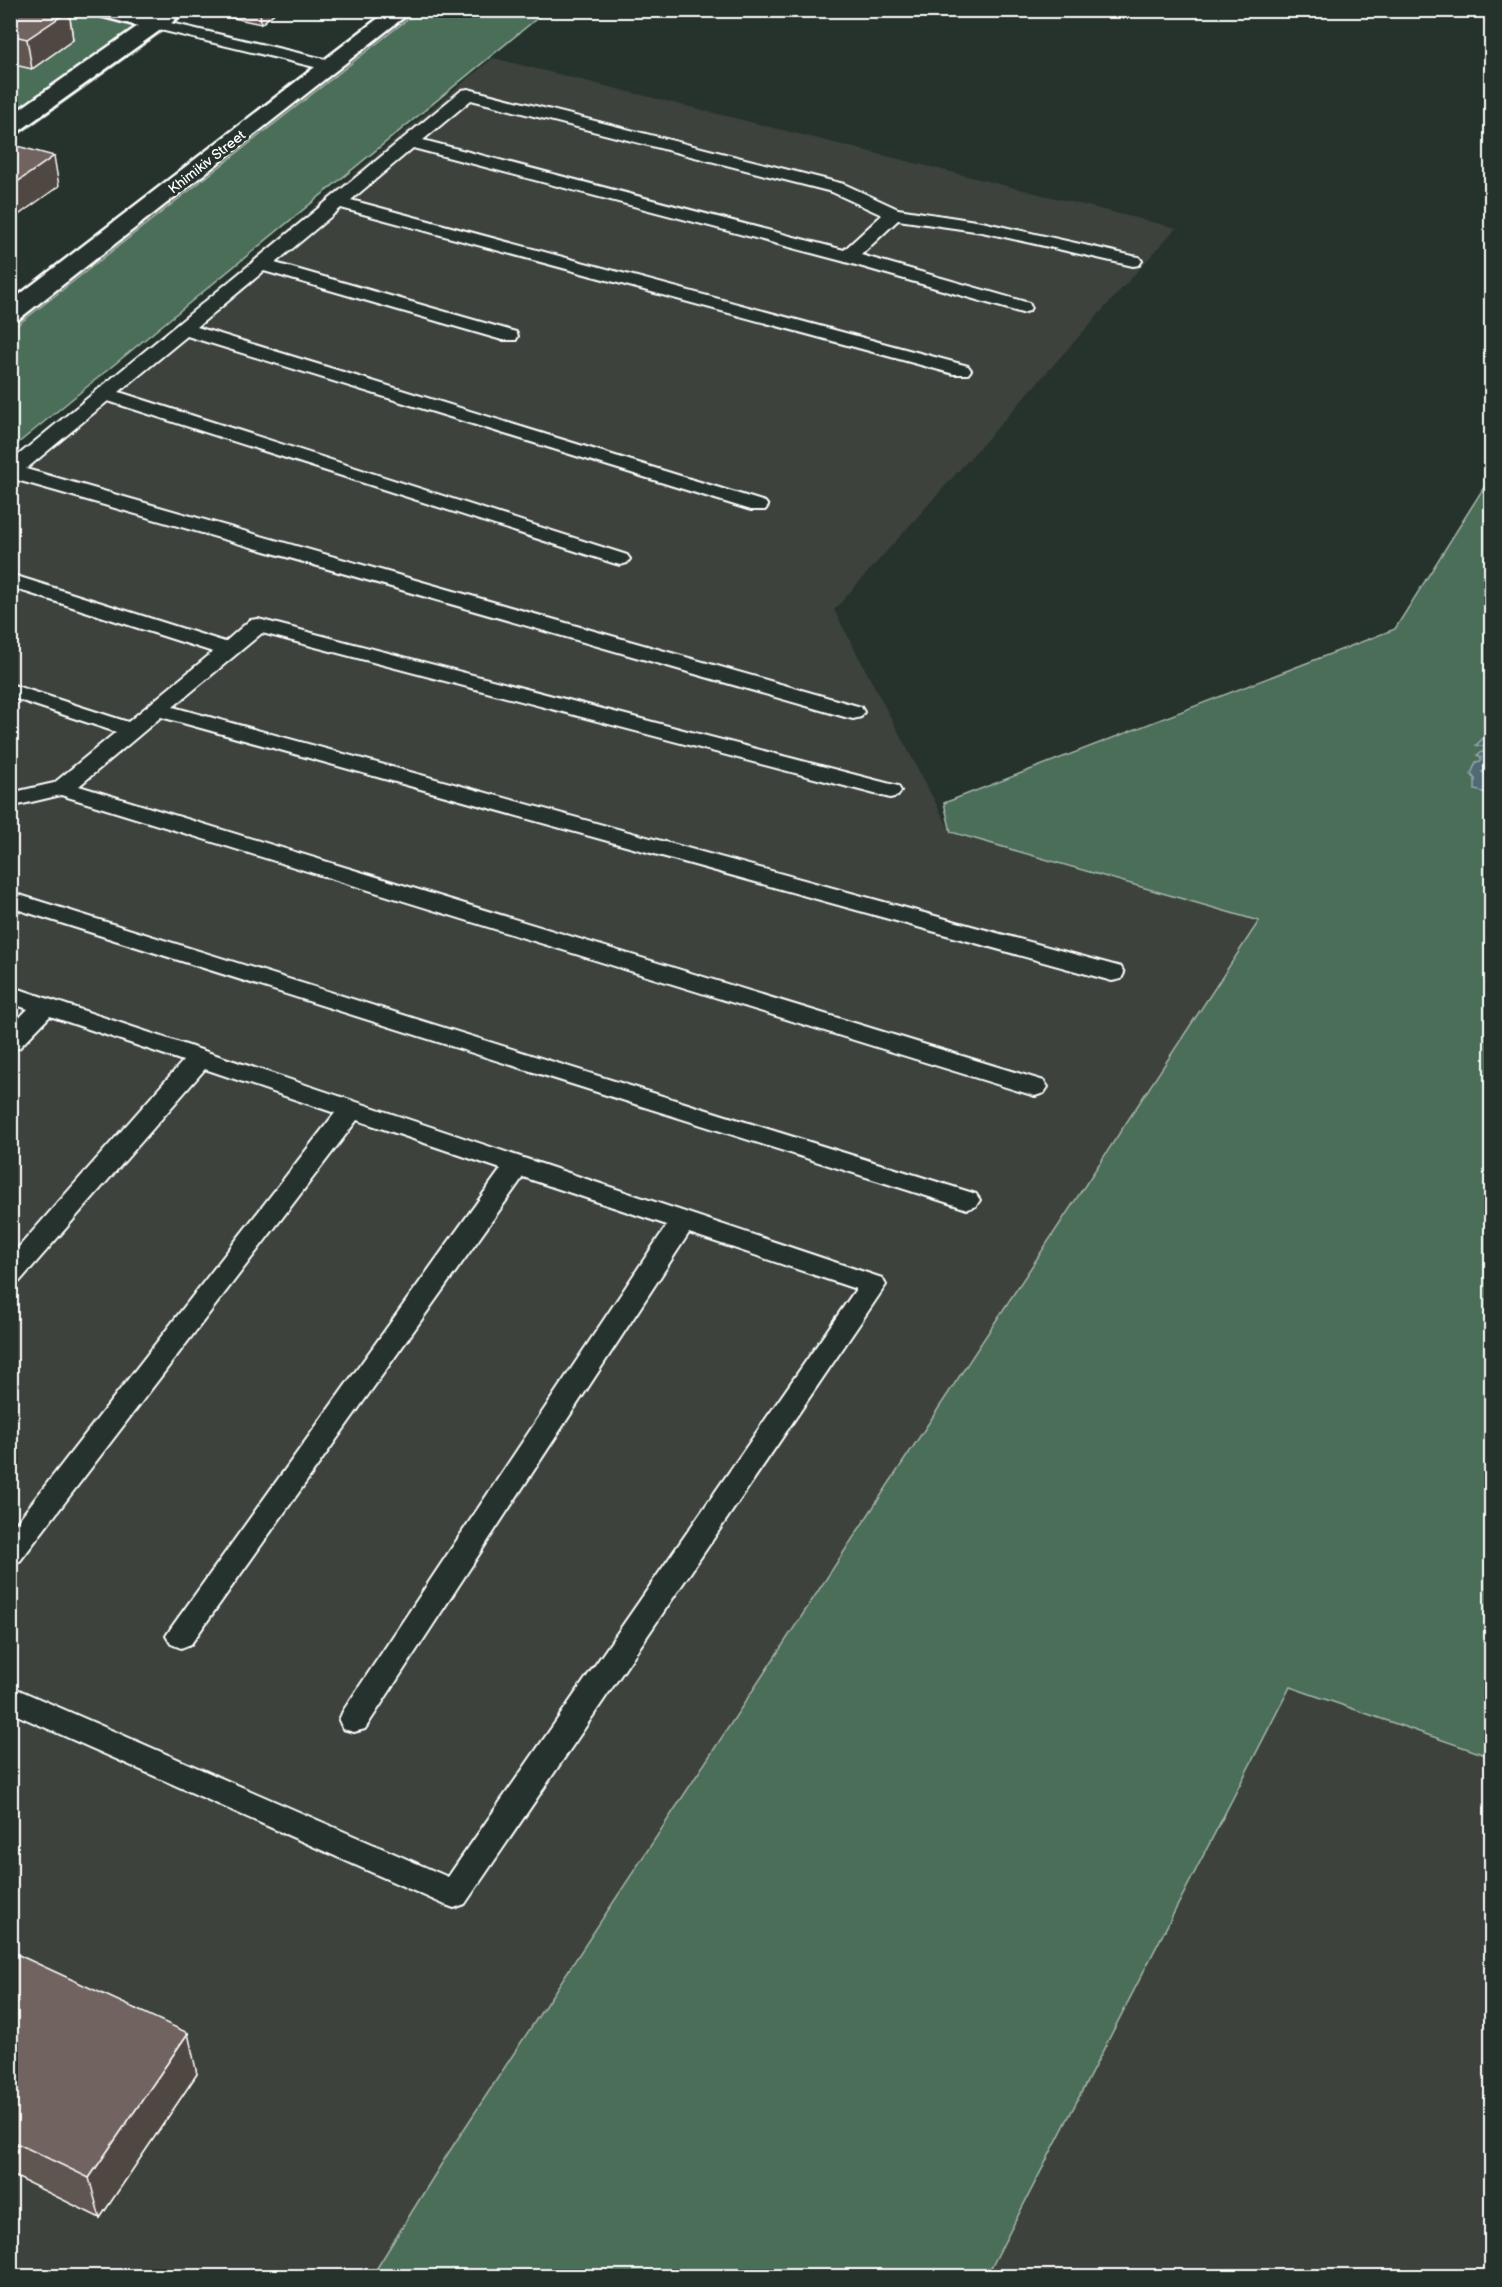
<svg xmlns="http://www.w3.org/2000/svg" width="1502" height="2287" font-family="'Balsamiq Sans',sans-serif">
<style>
.built{fill:#3c423c}
.green{fill:#4c6e59;stroke:#a6b6ac;stroke-width:1.5}
.water{fill:#4f6a74;stroke:#95a6ac;stroke-width:1.5}
.lines{fill:none;stroke-linecap:round;stroke-linejoin:round}
.service-casing{stroke:#fff;stroke-width:4}
.minor-casing{stroke:#fff;stroke-width:5}
.service{fill:#26332d;fill-rule:evenodd}
.minor{fill:#26332d;fill-rule:evenodd}
.wall{fill:#615651;stroke:#fff;stroke-width:1.5}
.shaded-wall{fill:#4f4642;stroke:#fff;stroke-width:1.5}
.building{fill:#71645e;stroke:#fff;stroke-width:1.5}
.labels{text-anchor:middle;dominant-baseline:central;stroke-width:6;stroke-linejoin:round;paint-order:stroke}
.far-street-label{font-size:14px;fill:#fff;stroke:#26332d}
</style>
<rect width="100%" height="100%" fill="#26332d"/>
<filter id="ink" filterUnits="userSpaceOnUse"><feTurbulence type="fractalNoise" baseFrequency=".0167" numOctaves="2"/><feDisplacementMap in="SourceGraphic" scale="12" xChannelSelector="R" yChannelSelector="G"/><feConvolveMatrix kernelMatrix="1 2 1 2 8 2 1 2 1" color-interpolation-filters="sRGB"/></filter>
<g filter="url(#ink)">
<!-- built -->
<path class="built" d="M 493,58 L 1176,228 L 834,610 L 951,832 L 1259,920 L 447,2155 L 372,2276 L 11,2276 L 11,460 Z
M 1290,1687 L 1491,1757 L 1491,2276 L 987,2276 Z"/>
<!-- green -->
<path class="green" d="M 11,11 L 191,11 L 11,140 Z
M 418,11 L 546,11 L 11,449 L 11,330 Z
M 1491,476 L 1491,1757 L 1290,1687 L 987,2276 L 372,2276 L 447,2155 L 1259,921 L 951,832 L 944,803 L 1395,629 Z"/>
<!-- water -->
<path class="water" d="M 1491,715 L 1491,768 L 1482,772 L 1491,779 L 1490,794 L 1475,790 L 1475,779 L 1471,774 L 1476,762 L 1481,761 L 1481,757 L 1477,755 L 1489,748 L 1476,745 L 1490,732 L 1484,724 L 1490,721 Z"/>
<g class="lines">
<defs>
<path id="service" d="M 158,20 L 337,62 L 339,66 L 331,71 L 152,28 L 150,25 Z
M 468,89 L 844,184 L 898,209 L 982,222 L 1133,256 L 1139,257 L 1142,261 L 1139,265 L 1133,266 L 982,232 L 898,220 L 861,255 L 1029,303 L 1031,307 L 1029,311 L 1022,313 L 842,261 L 413,148 L 351,200 L 968,366 L 971,370 L 968,374 L 954,374 L 341,208 L 275,263 L 516,332 L 518,336 L 516,340 L 502,340 L 264,271 L 197,327 L 765,502 L 768,506 L 765,510 L 751,510 L 187,336 L 119,392 L 627,555 L 630,559 L 627,563 L 620,565 L 613,563 L 108,401 L 26,469 L 861,707 L 864,712 L 861,717 L 853,719 L 845,717 L 10,478 L 10,462 L 462,90 ZM 471,100 L 832,192 L 882,215 L 844,250 L 423,140 Z
M 10,574 L 225,642 L 250,620 L 258,619 L 898,786 L 901,791 L 898,796 L 890,798 L 262,633 L 173,707 L 1121,967 L 1124,973 L 1121,979 L 1112,981 L 161,717 L 79,786 L 1044,1081 L 1048,1087 L 1044,1093 L 1035,1096 L 61,795 L 10,807 L 10,793 L 54,783 L 116,732 L 10,697 L 10,684 L 128,722 L 213,652 L 10,587 Z
M 10,892 L 976,1194 L 980,1200 L 976,1206 L 967,1209 L 958,1206 L 10,907 Z
M 10,986 L 882,1278 L 886,1285 L 465,1904 L 454,1908 L 443,1904 L 10,1712 L 10,1686 L 448,1877 L 856,1289 L 689,1233 L 365,1729 L 354,1732 L 343,1729 L 339,1720 L 343,1711 L 667,1225 L 523,1177 L 191,1644 L 181,1648 L 171,1644 L 166,1636 L 171,1628 L 501,1169 L 357,1120 L 20,1561 L 10,1564 L 10,1531 L 335,1113 L 205,1069 L 19,1282 L 10,1284 L 10,1257 L 183,1061 L 50,1016 L 19,1048 L 10,1050 L 10,1027 L 28,1009 L 10,1003 Z"/>
<path id="minor" d="M 90,10 L 127,10 L 151,17 L 161,10 L 185,10 L 165,29 L 159,31 L 18,132 L 10,134 L 10,116 L 138,26 L 93,14 Z
M 389,10 L 413,10 L 19,319 L 10,321 L 10,302 Z"/>
</defs>
<!-- service casing -->
<use href="#service" class="service-casing"/>
<!-- minor casing -->
<use href="#minor" class="minor-casing"/>
<!-- service -->
<use href="#service" class="service"/>
<!-- minor -->
<use href="#minor" class="minor"/>
</g>
<!-- wall -->
<path class="wall" d="M 10,10 L 69,11 L 73,40 L 32,69 L 10,64 Z
M 196,10 L 278,10 L 261,24 Z
M 10,1951 L 197,2074 L 100,2218 L 10,2174 Z"/>
<!-- shaded-wall -->
<path class="shaded-wall" d="M 260,10 L 278,10 L 261,24 Z
M 69,11 L 73,40 L 32,69 L 27,39 Z
M 54,156 L 59,186 L 10,221 L 10,187 Z
M 188,2033 L 197,2074 L 100,2218 L 89,2178 Z"/>
<!-- building -->
<path class="building" d="M 10,10 L 68,10 L 69,11 L 27,39 L 10,35 Z
M 10,144 L 54,156 L 10,187 Z
M 10,1951 L 188,2033 L 89,2178 L 10,2140 Z"/>
</g>
<g class="labels">
<!-- far-street labels -->
<g class="far-street-label">
<text transform="translate(207 162) rotate(-38)">Khimikiv Street</text>
</g>
</g>
<!-- margin -->
<rect width="1502" height="2287" fill="none" stroke="#26332d" stroke-width="36"/>
<rect x="18" y="18" width="1466" height="2251" fill="none" stroke="#fff" stroke-width="2" filter="url(#ink)"/>
</svg>
